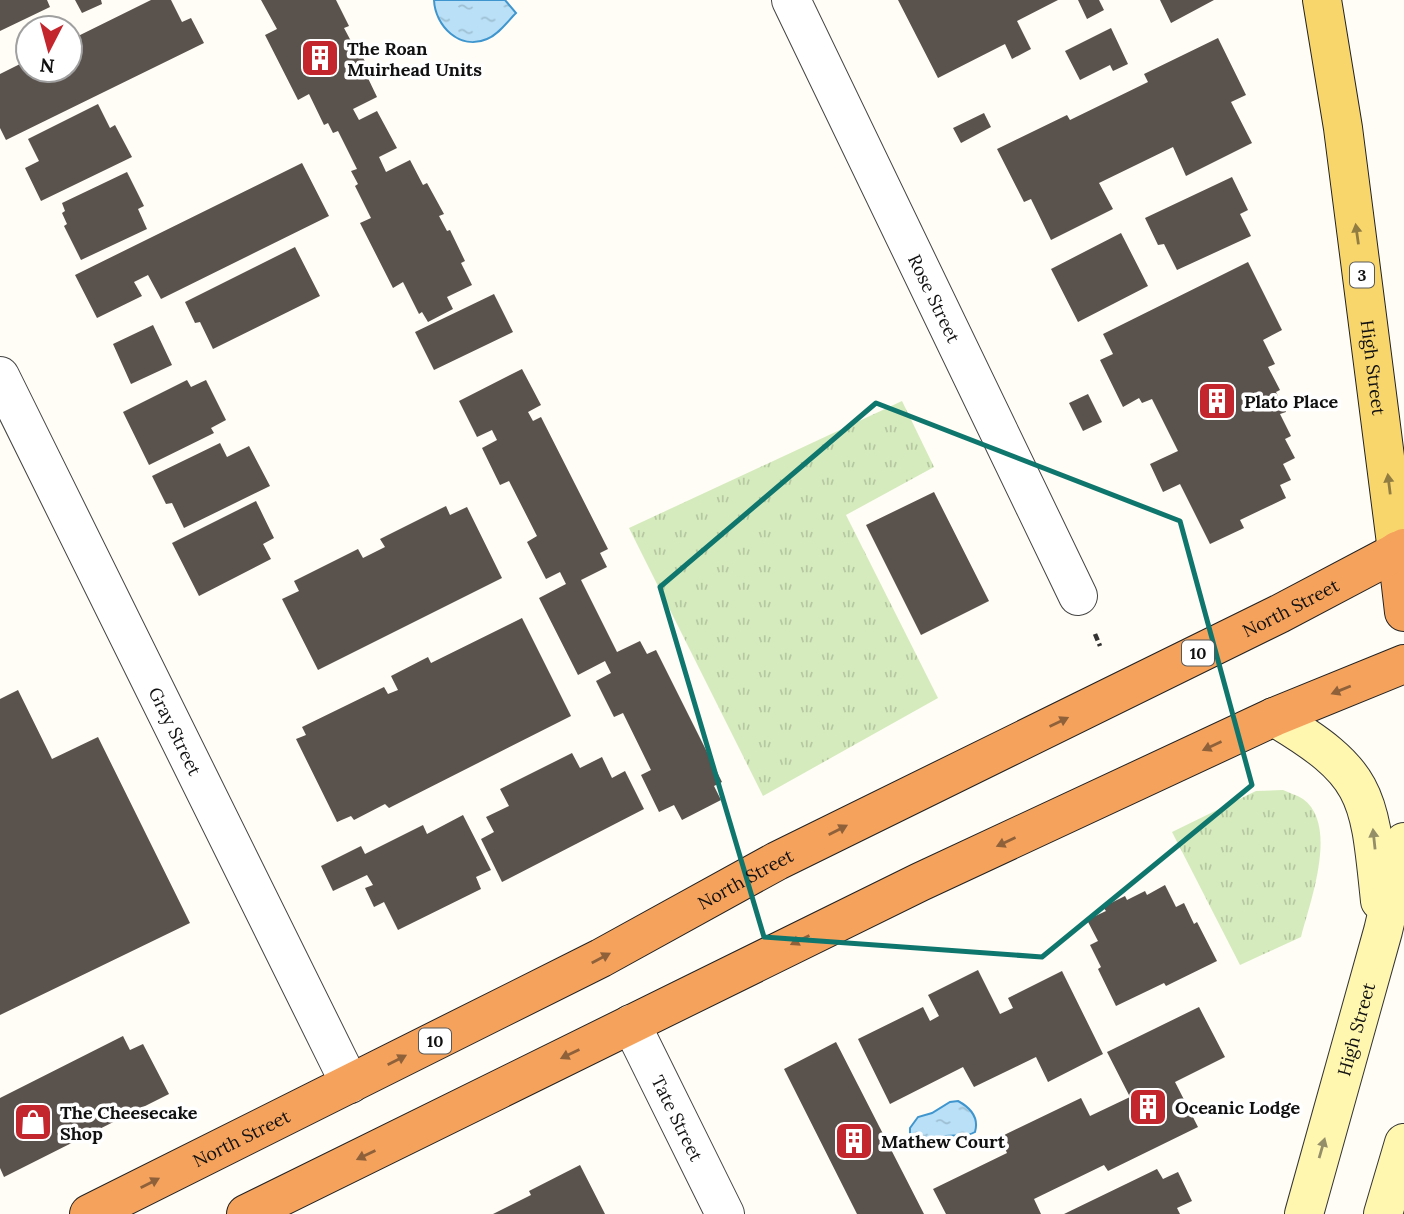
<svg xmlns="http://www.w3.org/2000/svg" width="1404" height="1214" font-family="Lora,serif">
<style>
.grass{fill:url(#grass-tufts)}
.water{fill:url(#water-ripples);stroke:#3f96cf;stroke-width:2}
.building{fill:#5a524d}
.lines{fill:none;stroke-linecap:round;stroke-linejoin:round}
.street-casing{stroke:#444;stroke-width:40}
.secondary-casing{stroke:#333;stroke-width:40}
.primary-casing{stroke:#222;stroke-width:40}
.highway-casing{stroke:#222;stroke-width:40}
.path{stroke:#333;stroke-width:4.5;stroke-dasharray:7 3.5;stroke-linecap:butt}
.street{stroke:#fff;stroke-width:38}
.secondary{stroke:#fff6b0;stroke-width:38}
.primary{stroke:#f9d66b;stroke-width:38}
.highway{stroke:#f5a25d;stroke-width:38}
.oneway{fill:#917d42}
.oneway2{fill:#8e613b}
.oneway3{fill:#948f68}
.marked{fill:none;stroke:#0f766e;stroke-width:5;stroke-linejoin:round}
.labels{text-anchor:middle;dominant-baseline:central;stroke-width:7;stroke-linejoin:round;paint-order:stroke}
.shield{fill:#fff;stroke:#585858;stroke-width:2}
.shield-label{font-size:16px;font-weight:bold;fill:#111}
.poi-label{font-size:18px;font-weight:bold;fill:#111;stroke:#fff;text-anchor:start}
.street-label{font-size:18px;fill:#111;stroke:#fff}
</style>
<defs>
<pattern id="grass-tufts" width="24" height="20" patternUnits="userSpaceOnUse" patternTransform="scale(1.75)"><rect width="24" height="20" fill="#d5ebbd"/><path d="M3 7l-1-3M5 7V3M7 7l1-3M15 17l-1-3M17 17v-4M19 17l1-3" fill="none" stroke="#b6c8a1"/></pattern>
<pattern id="water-ripples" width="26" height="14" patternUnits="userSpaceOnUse" patternTransform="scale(1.75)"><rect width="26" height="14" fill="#b9e0f7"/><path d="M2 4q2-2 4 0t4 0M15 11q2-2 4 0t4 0" fill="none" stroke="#9ebfd3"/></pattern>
</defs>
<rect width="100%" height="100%" fill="#fffdf5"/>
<!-- grass -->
<path class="grass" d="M 902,401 L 934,467 L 846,515 L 938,698 L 763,796 L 629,528 Z
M 1283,790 C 1289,793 1297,795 1303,799 C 1339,825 1310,902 1301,937 L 1240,965 L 1172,832 L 1256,791 Z"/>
<!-- water -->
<path class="water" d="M 434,0 L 505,0 L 516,13 C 507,22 499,34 487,39 C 460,51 435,26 434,0 Z
M 958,1101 C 971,1108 979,1118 975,1132 C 965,1138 957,1134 946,1136 C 933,1139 929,1150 914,1145 L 910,1140 L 910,1128 L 918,1117 L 932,1113 L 950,1102 Z"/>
<!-- building -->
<path class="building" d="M 0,0 L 47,0 L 50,7 L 0,31 Z
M 75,0 L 101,0 L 102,4 L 82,13 Z
M 151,0 L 171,0 L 182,22 L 191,18 L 204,43 L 6,140 L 0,128 L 0,74 L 28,60 L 28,70 L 70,70 L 70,40 Z
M 261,0 L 336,0 L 349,26 L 344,28 L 352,43 L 355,41 L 370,72 L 366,74 L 377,97 L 353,109 L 359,120 L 377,111 L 397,148 L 379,157 L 386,172 L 410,160 L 423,185 L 427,183 L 444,214 L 439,216 L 447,231 L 450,230 L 465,261 L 461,263 L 472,285 L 447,297 L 453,309 L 428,322 L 422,312 L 419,314 L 403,282 L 393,288 L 360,223 L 371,218 L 355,186 L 358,184 L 351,171 L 357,169 L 338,131 L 333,133 L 328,123 L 324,125 L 309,94 L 298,100 L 265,35 L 277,29 Z
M 898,0 L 1058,0 L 1017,21 L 1031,49 L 1012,59 L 1005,44 L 938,78 Z
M 1078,0 L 1099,0 L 1104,10 L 1087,19 Z
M 1160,0 L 1214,0 L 1171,23 Z
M 1111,28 L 1128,64 L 1113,71 L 1110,65 L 1080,80 L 1065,51 Z
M 1218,38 L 1246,95 L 1231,102 L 1252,143 L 1186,176 L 1173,147 L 1099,183 L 1113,209 L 1051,240 L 1031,199 L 1024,202 L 997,149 L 1067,115 L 1070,120 L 1148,82 L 1144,74 Z
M 98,104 L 110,128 L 115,125 L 132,157 L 41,201 L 25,168 L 39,161 L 28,139 Z
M 984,113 L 991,127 L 961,143 L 953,128 Z
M 302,163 L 329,216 L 161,299 L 148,275 L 134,282 L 142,296 L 97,318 L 75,275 Z
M 127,172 L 144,206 L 138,209 L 147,229 L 81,260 L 64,226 L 67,224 L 62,213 L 65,211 L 62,203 Z
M 1232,177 L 1248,210 L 1240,214 L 1251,236 L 1177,270 L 1164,244 L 1158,245 L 1145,218 Z
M 1121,233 L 1148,286 L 1078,322 L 1051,269 Z
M 295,247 L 320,296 L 213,349 L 200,322 L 195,323 L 185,302 Z
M 1248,262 L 1282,330 L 1263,340 L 1275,364 L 1268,367 L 1280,390 L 1276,392 L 1286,412 L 1280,414 L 1291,436 L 1285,439 L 1295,458 L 1283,464 L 1291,480 L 1280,485 L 1286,498 L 1240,520 L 1244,528 L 1210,544 L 1180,484 L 1163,492 L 1150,464 L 1178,451 L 1152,399 L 1142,403 L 1139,398 L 1123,407 L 1100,360 L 1113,354 L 1103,334 Z
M 494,294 L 513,332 L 434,370 L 415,332 Z
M 153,325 L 172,365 L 131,384 L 113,344 Z
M 522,369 L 541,405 L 528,412 L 533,421 L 541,417 L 608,549 L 600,553 L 607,567 L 581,580 L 617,652 L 640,641 L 647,654 L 656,650 L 722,782 L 714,786 L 721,800 L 682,820 L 674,805 L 659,812 L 641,775 L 651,770 L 623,713 L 614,717 L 596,681 L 611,673 L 605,661 L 578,675 L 539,598 L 566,584 L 560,572 L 546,579 L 527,542 L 537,536 L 509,481 L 500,485 L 482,448 L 497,440 L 492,430 L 477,437 L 459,401 Z
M 187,380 L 191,387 L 206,380 L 226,420 L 211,428 L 214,433 L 149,465 L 123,412 Z
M 1088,394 L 1102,422 L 1083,431 L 1069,403 Z
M 220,443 L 227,457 L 249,446 L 270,486 L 184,528 L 172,503 L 166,504 L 152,476 Z
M 934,492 L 989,601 L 921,635 L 866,525 Z
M 256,501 L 274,538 L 263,544 L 271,559 L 199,596 L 172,543 Z
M 446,506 L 450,515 L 467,507 L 502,578 L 318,670 L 282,599 L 299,591 L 294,581 L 358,549 L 363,558 L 385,547 L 380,539 Z
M 522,618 L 571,716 L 389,808 L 385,804 L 354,820 L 351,816 L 337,822 L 296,739 L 306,735 L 302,727 L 384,687 L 388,694 L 398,690 L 391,676 L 428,657 L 431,663 Z
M 18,690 L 52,759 L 98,737 L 190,923 L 0,1015 L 0,699 Z
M 572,753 L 580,768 L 602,757 L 612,778 L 625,771 L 644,809 L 502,882 L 481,839 L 494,832 L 486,817 L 509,806 L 500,789 Z
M 463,815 L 491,870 L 476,877 L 481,889 L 398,930 L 384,902 L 374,907 L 365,888 L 373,885 L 367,875 L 333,891 L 321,866 L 361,846 L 365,854 L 423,825 L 427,834 Z
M 1165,885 L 1176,907 L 1184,903 L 1194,924 L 1197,922 L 1217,961 L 1166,986 L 1164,983 L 1116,1006 L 1098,969 L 1101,967 L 1090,945 L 1098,941 L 1087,920 L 1106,911 L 1103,907 L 1125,896 L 1127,900 L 1145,891 L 1147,895 Z
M 978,970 L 1000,1014 L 1013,1008 L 1008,998 L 1062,971 L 1103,1054 L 1048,1082 L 1036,1057 L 974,1087 L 963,1067 L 890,1104 L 858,1039 L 923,1007 L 930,1021 L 939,1016 L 928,995 Z
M 1199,1007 L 1225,1057 L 1175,1082 L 1198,1127 L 1108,1171 L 1104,1165 L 1034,1199 L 1041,1214 L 946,1214 L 933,1189 L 1007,1153 L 1000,1137 L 1081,1098 L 1090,1116 L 1130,1097 L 1107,1052 Z
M 123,1036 L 130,1050 L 143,1044 L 169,1094 L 4,1177 L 0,1168 L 0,1098 Z
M 836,1042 L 924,1214 L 857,1214 L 784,1069 Z
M 580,1165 L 605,1214 L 493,1214 L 531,1195 L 529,1191 Z
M 1157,1169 L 1163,1179 L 1178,1172 L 1192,1201 L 1177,1208 L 1180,1214 L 1064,1214 Z"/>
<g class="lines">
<defs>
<g id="street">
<path id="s1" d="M 791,0 L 1078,596"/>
<path id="s2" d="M 0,376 L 350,1084"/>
<path id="s3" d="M 631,1024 L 725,1214"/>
</g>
<g id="secondary">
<path d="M 1274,717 C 1370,774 1369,795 1380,901"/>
<path id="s4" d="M 1304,1214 L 1383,931 L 1404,842"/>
<path d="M 1383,1214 L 1404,1143"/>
</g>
<g id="primary">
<path id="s5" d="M 1322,0 L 1343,128 L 1397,551"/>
</g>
<g id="highway">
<path d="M 1397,551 L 1404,612"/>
<path id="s6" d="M 89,1214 L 601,958 L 777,861 L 1279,614 L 1404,548"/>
<path d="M 246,1214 L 920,882 L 1274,717 L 1404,664"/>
</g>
</defs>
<!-- street casing -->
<use href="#street" class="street-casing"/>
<!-- secondary casing -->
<use href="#secondary" class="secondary-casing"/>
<!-- primary casing -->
<use href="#primary" class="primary-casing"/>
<!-- highway casing -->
<use href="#highway" class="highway-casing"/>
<!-- path -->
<path class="path" d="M 1095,634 L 1100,646"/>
<!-- street -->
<use href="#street" class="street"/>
<!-- secondary -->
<use href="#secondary" class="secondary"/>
<!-- primary -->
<use href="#primary" class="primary"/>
<!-- highway -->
<use href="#highway" class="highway"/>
</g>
<!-- one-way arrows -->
<defs><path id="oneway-solid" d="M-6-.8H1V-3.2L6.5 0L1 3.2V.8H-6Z" transform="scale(1.75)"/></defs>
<g class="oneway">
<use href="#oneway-solid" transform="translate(1357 234) rotate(-98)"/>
<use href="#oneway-solid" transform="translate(1389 484) rotate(-97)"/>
</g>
<g class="oneway2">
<use href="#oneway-solid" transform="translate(1341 690) rotate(158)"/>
<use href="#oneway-solid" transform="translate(1059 722) rotate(-26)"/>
<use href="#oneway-solid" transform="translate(1212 746) rotate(155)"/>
<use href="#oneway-solid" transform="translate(838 830) rotate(-27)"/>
<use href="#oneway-solid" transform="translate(1006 842) rotate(155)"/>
<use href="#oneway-solid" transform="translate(800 940) rotate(154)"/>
<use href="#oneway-solid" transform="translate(601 958) rotate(-28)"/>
<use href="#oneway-solid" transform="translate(570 1054) rotate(154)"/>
<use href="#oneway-solid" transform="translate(397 1060) rotate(-27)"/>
<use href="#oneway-solid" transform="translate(366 1155) rotate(154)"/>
<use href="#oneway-solid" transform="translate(150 1183) rotate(-27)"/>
</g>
<g class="oneway3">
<use href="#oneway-solid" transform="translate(1374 839) rotate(-96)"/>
<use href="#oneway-solid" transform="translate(1322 1148) rotate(-74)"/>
</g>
<!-- marked area -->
<path class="marked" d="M 876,403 L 1180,521 L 1252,785 L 1042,957 L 764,937 L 660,587 Z"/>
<!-- icons -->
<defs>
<symbol id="building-square" viewBox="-11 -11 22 22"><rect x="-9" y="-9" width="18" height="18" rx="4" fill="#c4262e" stroke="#fff"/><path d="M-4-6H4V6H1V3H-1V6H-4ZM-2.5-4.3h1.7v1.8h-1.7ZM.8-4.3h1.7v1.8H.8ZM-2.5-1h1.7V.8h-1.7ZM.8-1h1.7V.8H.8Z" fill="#fff"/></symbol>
<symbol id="shop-square" viewBox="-11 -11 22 22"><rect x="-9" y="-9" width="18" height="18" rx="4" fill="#c4262e" stroke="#fff"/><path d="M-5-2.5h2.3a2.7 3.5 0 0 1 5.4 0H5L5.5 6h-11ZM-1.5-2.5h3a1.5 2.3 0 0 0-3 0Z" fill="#fff"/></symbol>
</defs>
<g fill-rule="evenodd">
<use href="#building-square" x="298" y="36" width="44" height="44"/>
<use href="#building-square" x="1195" y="379" width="44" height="44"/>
<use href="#building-square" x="1126" y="1085" width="44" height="44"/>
<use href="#shop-square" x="11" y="1100" width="44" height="44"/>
<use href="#building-square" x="832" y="1119" width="44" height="44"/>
</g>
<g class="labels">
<!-- shield labels -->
<g class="shield">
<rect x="1350" y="262.5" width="24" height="25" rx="5"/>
<rect x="1182" y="640.5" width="32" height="25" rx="5"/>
<rect x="419" y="1028.5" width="32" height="25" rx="5"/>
</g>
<g class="shield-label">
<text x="1362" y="275">3</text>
<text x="1198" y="653">10</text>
<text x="435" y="1041">10</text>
</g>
<!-- poi labels -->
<g class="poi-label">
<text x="347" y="48">The Roan<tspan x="347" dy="21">Muirhead Units</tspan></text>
<text x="1244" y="401">Plato Place</text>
<text x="1175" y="1107">Oceanic Lodge</text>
<text x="60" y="1112">The Cheesecake<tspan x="60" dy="21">Shop</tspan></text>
<text x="881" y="1141">Mathew Court</text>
</g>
<!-- street labels -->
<g class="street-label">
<text stroke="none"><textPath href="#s1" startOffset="331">Rose Street</textPath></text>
<text stroke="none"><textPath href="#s5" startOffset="371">High Street</textPath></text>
<text stroke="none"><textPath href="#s6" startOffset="1346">North Street</textPath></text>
<text stroke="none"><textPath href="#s2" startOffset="396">Gray Street</textPath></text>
<text stroke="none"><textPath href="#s6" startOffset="737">North Street</textPath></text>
<text stroke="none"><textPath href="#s4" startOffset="192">High Street</textPath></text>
<text stroke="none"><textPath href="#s3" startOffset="105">Tate Street</textPath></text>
<text stroke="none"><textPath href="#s6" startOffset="170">North Street</textPath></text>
</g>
</g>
<!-- north arrow -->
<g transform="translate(49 49) rotate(186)"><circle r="33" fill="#ffffff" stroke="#a0a0a0" stroke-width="2"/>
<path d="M0-5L12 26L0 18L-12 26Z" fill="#c4262e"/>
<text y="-10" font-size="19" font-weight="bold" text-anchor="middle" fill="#111111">N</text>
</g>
</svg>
